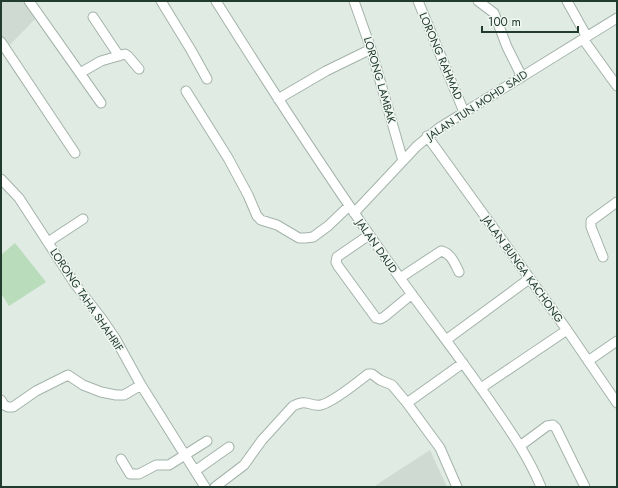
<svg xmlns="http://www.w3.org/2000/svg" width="618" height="488" font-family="Jost,sans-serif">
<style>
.built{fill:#cfdbd2}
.green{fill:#b9dcbb}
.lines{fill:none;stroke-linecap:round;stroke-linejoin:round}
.minor-casing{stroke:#a3b3aa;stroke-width:11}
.minor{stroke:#fff;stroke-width:9}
.labels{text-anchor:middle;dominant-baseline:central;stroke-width:3;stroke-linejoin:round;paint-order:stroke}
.street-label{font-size:11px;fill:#213b2e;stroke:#f1f7f3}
</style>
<rect width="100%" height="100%" fill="#e0ebe4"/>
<!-- built -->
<path class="built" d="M 1,1 L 26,1 L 37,17 L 1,54 Z
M 430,450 L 447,487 L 373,487 Z"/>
<!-- green -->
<path class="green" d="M 15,243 L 46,282 L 9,306 L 1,293 L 1,255 Z"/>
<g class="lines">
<defs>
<path id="minor" d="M 29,1 L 101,103
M 161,1 L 191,50 L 207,79
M 216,1 C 275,95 335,188 400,278 C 431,321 464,363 494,407 C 512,433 529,458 541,487
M 354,1 L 371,49 L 403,161
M 418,1 L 464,112
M 478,1 L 494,13 L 507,47 L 522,77
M 567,1 L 587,37
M 93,17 L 119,56
M 583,39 L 617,86
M 1,42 L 75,153
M 80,73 L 101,61 L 125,54 L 128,56 L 139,69
M 186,91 L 228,158 L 248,195 L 257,216 L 261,220 L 277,225 L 299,238 L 305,238 L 313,237 L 328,226 L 349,206
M 278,99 L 326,71 L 371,49
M 427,136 L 567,330 L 617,403
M 1,179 L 19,198 L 75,284 L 102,319 L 115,338 L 141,385 L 205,487
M 354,213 L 417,146 L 439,128 L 617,18
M 369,235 L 337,257 L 336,262 L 338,266 L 376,318 L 380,319 L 384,317 L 412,294
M 48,242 L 83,219
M 603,257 L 591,227 L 591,221 L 617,202
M 400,278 L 441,251 C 451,253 455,264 459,272
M 446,340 L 529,279
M 588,361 L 617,341
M 481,388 L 567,330
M 1,400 L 4,405 L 8,407 L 13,407 L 36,391 L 68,375 L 83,385 L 101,392 L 116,395 L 124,395 L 141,385
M 407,403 L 463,363
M 520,446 L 547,426 L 553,425 L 556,428 L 585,487
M 121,459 L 130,474 L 139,474 L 156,465 L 169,465 L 207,441
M 195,471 L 229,447
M 215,487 L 244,465 L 262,440 L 293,406 C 308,398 309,407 321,405 C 333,402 358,382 368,374 L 372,374 L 380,380 L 392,385 L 407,403 L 440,448 L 457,487"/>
</defs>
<!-- minor casing -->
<use href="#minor" class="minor-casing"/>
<!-- minor -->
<use href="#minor" class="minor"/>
</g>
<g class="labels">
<!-- street labels -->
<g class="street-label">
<text transform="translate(441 56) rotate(67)">LORONG RAHMAD</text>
<text transform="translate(380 80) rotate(74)">LORONG LAMBAK</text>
<text transform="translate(477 105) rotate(-33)">JALAN TUN MOHD SAID</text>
<text transform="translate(377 246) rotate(55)">JALAN DAUD</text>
<text transform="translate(523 269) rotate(54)">JALAN BUNGA KACHONG</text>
<text transform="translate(87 300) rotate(56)">LORONG TAHA SHAHRIF</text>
</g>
</g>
<!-- border -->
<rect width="618" height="488" fill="none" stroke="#213b2e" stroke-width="4"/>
<!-- scale -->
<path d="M482 26v6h96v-6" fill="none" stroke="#213b2e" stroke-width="2"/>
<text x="488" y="26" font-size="12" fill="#213b2e" stroke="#f1f7f3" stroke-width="3" paint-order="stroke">100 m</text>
</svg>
